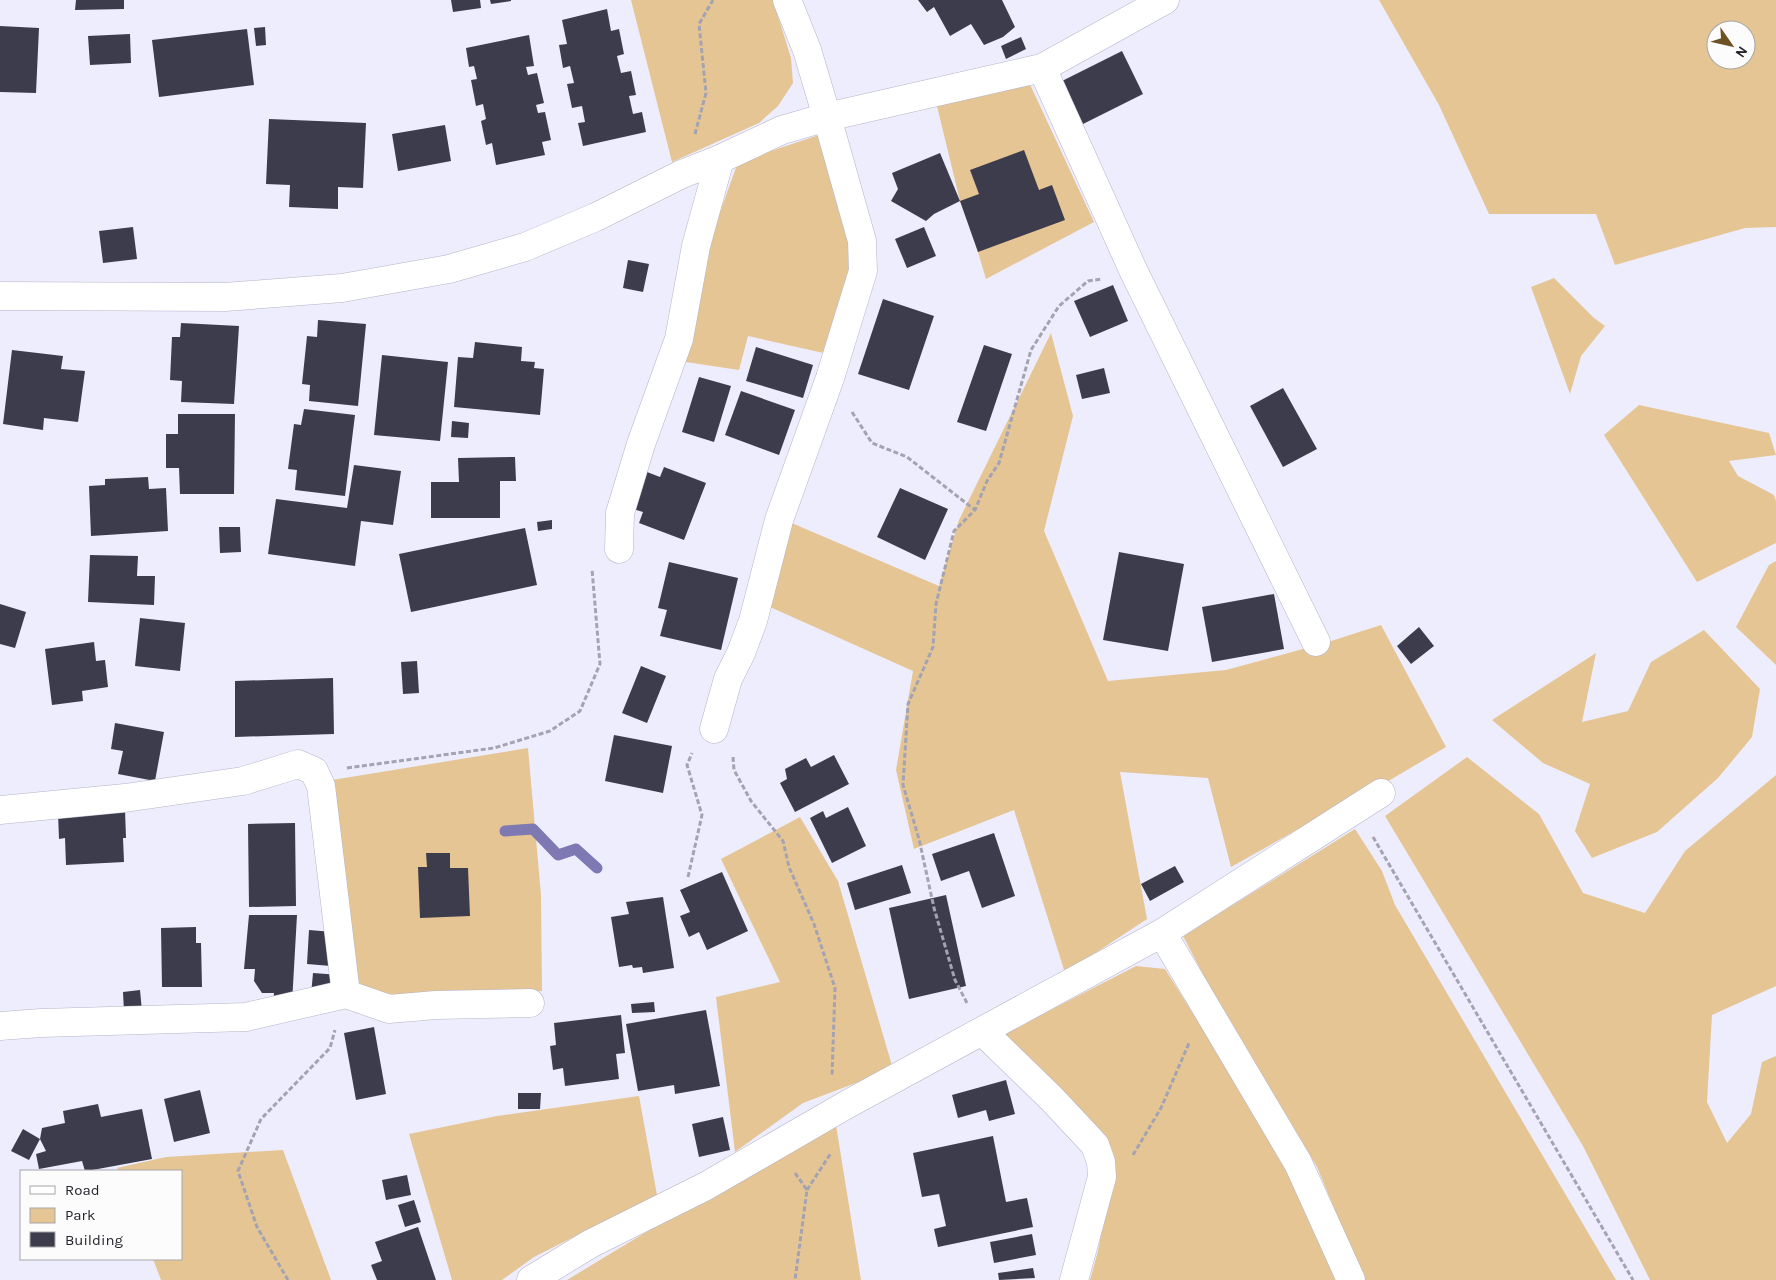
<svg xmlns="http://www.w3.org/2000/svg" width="1776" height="1280" font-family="Karla,sans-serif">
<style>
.green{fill:#e6c594;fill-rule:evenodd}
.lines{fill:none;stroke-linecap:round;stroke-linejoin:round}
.stream{stroke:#7e78b3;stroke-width:11}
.building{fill:#3d3c4d}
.street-casing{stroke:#b4b4c8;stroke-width:29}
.path{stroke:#a3a3b1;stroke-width:3;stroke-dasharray:5 2.5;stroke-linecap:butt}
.street{stroke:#fff;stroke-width:28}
</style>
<rect width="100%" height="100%" fill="#ededfe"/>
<!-- green -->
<path class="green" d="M 631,0 L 773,0 L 791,58 L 793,83 L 778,106 L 759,123 L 672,162 Z
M 1379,0 L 1776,0 L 1776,227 L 1745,228 L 1615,265 L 1596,214 L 1489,214 L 1439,105 ZM 1716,30 L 1746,30 L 1746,60 L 1716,60 Z
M 1027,78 L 1094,222 L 986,279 L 978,252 L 960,201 L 936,102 Z
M 819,135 L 850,242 L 853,275 L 828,354 L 748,336 L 739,370 L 679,361 L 698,309 L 714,229 L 738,162 Z
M 1554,278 L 1594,318 L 1605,326 L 1581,356 L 1570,394 L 1531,287 Z
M 1051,333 L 1073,416 L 1044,531 L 1108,681 L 1226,670 L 1325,643 L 1381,625 L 1446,747 L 1346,806 L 1302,827 L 1231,867 L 1208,778 L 1120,772 L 1147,919 L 1065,973 L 1014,810 L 914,849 L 896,770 L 913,671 L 770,607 L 787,521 L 939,586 L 959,520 Z
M 1639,405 L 1769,433 L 1776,455 L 1729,461 L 1738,476 L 1774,495 L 1776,501 L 1776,543 L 1697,582 L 1604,435 Z
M 1776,561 L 1776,665 L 1736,627 L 1769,565 Z
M 1704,630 L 1760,689 L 1752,737 L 1718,778 L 1657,832 L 1592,858 L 1575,831 L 1590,784 L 1543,763 L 1492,720 L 1596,653 L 1582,722 L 1628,711 L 1651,662 Z
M 528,748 L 541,895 L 542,991 L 350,1001 L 320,782 Z
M 1467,757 L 1539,814 L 1583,893 L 1645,913 L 1685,851 L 1776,775 L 1776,986 L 1712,1015 L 1707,1102 L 1727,1143 L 1751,1114 L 1762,1062 L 1776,1056 L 1776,1280 L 1650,1280 L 1583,1146 L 1385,816 Z
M 800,817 L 838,881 L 893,1069 L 803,1103 L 735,1152 L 716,997 L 780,982 L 721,859 Z
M 1355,829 L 1382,871 L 1395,905 L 1616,1280 L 1364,1280 L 1317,1167 L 1208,984 L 1183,936 Z
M 1136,966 L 1165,969 L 1289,1166 L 1335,1280 L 1090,1280 L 1098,1251 L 1114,1164 L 1002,1035 Z
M 639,1096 L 657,1195 L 534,1257 L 502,1280 L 452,1280 L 409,1134 L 497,1116 Z
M 836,1125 L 861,1280 L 567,1280 L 681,1211 Z
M 283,1150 L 331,1280 L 161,1280 L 153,1259 L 181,1259 L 181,1171 L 119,1171 L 117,1168 L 166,1157 Z"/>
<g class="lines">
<!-- stream -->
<path class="stream" d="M 505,831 L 533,829 L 558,855 L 576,849 L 597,868"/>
</g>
<!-- building -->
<path class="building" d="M 76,0 L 124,0 L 124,9 L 75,10 Z
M 451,0 L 480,0 L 481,8 L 453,12 Z
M 490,0 L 511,0 L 511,1 L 491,4 Z
M 918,0 L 1002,0 L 1015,27 L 1003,37 L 984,45 L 971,24 L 950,36 L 934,7 L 927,12 Z
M 607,9 L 611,31 L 619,29 L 624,54 L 617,56 L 621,73 L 631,71 L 636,95 L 629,96 L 633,114 L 642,112 L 646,132 L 583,146 L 578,123 L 585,122 L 582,106 L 572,108 L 567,84 L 574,83 L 570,66 L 563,68 L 559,45 L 567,44 L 562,20 Z
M 0,26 L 39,28 L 36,93 L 0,92 Z
M 265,27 L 266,45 L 256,46 L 254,28 Z
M 247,29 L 254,85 L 159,97 L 152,40 Z
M 130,34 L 131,63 L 90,65 L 88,36 Z
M 529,35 L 534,66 L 526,67 L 528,75 L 537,73 L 544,103 L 536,105 L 538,113 L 545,112 L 551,140 L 542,142 L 545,155 L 496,165 L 492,143 L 486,145 L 481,121 L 486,119 L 483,104 L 476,106 L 471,80 L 477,79 L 474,66 L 469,67 L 466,48 Z
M 1021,37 L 1026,49 L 1006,59 L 1001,46 Z
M 1122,51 L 1143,94 L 1083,124 L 1062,81 Z
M 269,119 L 366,123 L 363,188 L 338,187 L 338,209 L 289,207 L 290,185 L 266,184 Z
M 445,125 L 451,161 L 398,171 L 392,134 Z
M 1024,150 L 1039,190 L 1052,185 L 1065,220 L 978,252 L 960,201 L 979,194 L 970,170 Z
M 940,153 L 960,201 L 934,214 L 926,221 L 891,201 L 898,189 L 892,173 Z
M 133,227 L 137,259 L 103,263 L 99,231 Z
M 924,227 L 936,256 L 907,268 L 895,239 Z
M 628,260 L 649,264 L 643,292 L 623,288 Z
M 1113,285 L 1128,321 L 1090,337 L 1074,301 Z
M 883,299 L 934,316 L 909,390 L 858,374 Z
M 318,320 L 366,324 L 358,406 L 309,401 L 310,385 L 302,384 L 307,336 L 317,337 Z
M 181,323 L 239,326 L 234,404 L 181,402 L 182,381 L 170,380 L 172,337 L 180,337 Z
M 475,342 L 522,347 L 521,361 L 535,362 L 534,368 L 544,369 L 540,415 L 454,407 L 458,357 L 473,358 Z
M 984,345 L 1012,354 L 986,431 L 957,422 Z
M 756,347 L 813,365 L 803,398 L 746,381 Z
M 12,350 L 63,356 L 61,369 L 85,371 L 78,422 L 44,418 L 43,430 L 3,424 Z
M 382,355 L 448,362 L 440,441 L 374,435 Z
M 1104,368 L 1110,393 L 1082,399 L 1076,375 Z
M 699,377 L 731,386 L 714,442 L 682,432 Z
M 1283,388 L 1317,449 L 1283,467 L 1250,406 Z
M 741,391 L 795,410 L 779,455 L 725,435 Z
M 304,409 L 355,415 L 345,496 L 295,490 L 297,470 L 288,469 L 294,424 L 301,425 Z
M 178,414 L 235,414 L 234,494 L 180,494 L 179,468 L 166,468 L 166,434 L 178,434 Z
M 452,421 L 469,423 L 468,438 L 451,437 Z
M 515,457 L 516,481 L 500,481 L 500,518 L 431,518 L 431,482 L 459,482 L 458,458 Z
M 354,465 L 401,471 L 393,525 L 361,521 L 355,566 L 268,554 L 276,499 L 347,508 Z
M 664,467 L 706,483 L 684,540 L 639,523 L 643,512 L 633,509 L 647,472 L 660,477 Z
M 148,477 L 149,489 L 166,488 L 168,531 L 91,536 L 89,486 L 105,485 L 105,479 Z
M 900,488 L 948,509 L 925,560 L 877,537 Z
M 552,520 L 552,529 L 538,531 L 537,522 Z
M 219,527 L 240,527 L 241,552 L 220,553 Z
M 525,528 L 537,585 L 411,612 L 399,554 Z
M 1119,552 L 1184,564 L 1168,651 L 1103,640 Z
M 90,555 L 138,556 L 137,576 L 155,576 L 154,605 L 88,602 Z
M 669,562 L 738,578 L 721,650 L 660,636 L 667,610 L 658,608 Z
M 1274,594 L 1284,649 L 1212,662 L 1202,607 Z
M 0,604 L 26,612 L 15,648 L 0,644 Z
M 140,618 L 185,623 L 180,671 L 135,666 Z
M 1419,627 L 1434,646 L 1411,664 L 1397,646 Z
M 94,642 L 96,661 L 105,660 L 108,687 L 82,691 L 83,701 L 52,705 L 45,649 Z
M 417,661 L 419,693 L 403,694 L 401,662 Z
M 641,666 L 666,676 L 647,723 L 622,713 Z
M 333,678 L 334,734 L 235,737 L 235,681 Z
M 115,723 L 164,732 L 155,781 L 118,774 L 123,751 L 111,749 Z
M 614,735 L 672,746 L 663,793 L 605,781 Z
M 834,755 L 849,784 L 795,812 L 780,783 L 787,779 L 785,769 L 806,758 L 811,767 Z
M 848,807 L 866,846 L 832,863 L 810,818 L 823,811 L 826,818 Z
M 125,810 L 126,838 L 123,838 L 124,862 L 66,865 L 65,838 L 59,839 L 58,813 Z
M 295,823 L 296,906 L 249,907 L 248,824 Z
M 994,833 L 1015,896 L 982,908 L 969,871 L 941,881 L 932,854 Z
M 426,853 L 450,853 L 450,868 L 468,868 L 470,916 L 420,918 L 418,867 L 427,867 Z
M 902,865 L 911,893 L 855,910 L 847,883 Z
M 1175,866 L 1184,882 L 1150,901 L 1141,884 Z
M 722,872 L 748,931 L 707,950 L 699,932 L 689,937 L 680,916 L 690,912 L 680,890 Z
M 946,895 L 966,986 L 909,999 L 889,908 Z
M 663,897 L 674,968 L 643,973 L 642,967 L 633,968 L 632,965 L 619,967 L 611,917 L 629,914 L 626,902 Z
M 249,915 L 297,915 L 292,1003 L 273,1004 L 274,993 L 262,993 L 254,981 L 255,969 L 244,969 Z
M 196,927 L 196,943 L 201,943 L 202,987 L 162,987 L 161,928 Z
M 309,930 L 333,932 L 331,966 L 307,964 Z
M 313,973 L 340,975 L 337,998 L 311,995 Z
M 140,990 L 142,1011 L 124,1012 L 123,992 Z
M 654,1002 L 655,1012 L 632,1013 L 631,1004 Z
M 706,1010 L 720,1086 L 675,1094 L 674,1085 L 638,1091 L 626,1024 Z
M 621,1015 L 625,1053 L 616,1054 L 619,1079 L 565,1086 L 563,1068 L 553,1070 L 550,1046 L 556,1045 L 554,1023 Z
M 374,1027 L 386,1094 L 356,1100 L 344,1033 Z
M 1006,1080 L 1015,1114 L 989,1121 L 986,1110 L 958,1118 L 952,1095 Z
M 200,1090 L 210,1133 L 174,1142 L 164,1099 Z
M 518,1093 L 541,1093 L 540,1109 L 518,1109 Z
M 98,1104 L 101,1117 L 142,1109 L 152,1159 L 87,1171 L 85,1171 L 82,1161 L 39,1169 L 36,1154 L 46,1151 L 40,1139 L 42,1128 L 65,1123 L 63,1111 Z
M 723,1117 L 730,1150 L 699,1157 L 692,1124 Z
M 23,1129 L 40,1139 L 29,1160 L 11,1151 Z
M 993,1136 L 1006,1202 L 1027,1198 L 1033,1227 L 938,1247 L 934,1229 L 946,1226 L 939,1194 L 922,1197 L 913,1153 Z
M 407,1175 L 411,1195 L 386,1200 L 382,1180 Z
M 414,1200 L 421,1222 L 405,1227 L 398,1205 Z
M 418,1227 L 436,1280 L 377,1280 L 371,1265 L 382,1261 L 375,1242 Z
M 1032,1234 L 1036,1255 L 994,1263 L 990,1242 Z
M 1033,1268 L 1035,1278 L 999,1280 L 998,1273 Z"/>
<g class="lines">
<defs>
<path id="street" d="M 1042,68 L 1134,272 L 1316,642
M 0,296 L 225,297 L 342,288 L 449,269 L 525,247 L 596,217 L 682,174 L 720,159 L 782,130 L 827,117 L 1042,68 L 1165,0
M 619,549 L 620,513 L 641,444 L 679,339 L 696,246 L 720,159
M 714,729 L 728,679 L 741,653 L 753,621 L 779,520 L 830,378 L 863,271 L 862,241 L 827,117 L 807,50 L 787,0
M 0,810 L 125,798 L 243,781 L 298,764 L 314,771 L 321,786 L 346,994
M 1162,933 L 1298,1163 L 1351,1280
M 0,1026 L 41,1023 L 246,1017 L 346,994 L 389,1009 L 436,1005 L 530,1003
M 982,1031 L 1052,1099 L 1095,1145 L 1101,1162 L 1102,1177 L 1074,1280
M 531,1280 L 590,1244 L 706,1186 L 846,1105 L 1162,933 L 1381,793"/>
</defs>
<!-- street casing -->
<use href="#street" class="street-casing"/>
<!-- path -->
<path class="path" d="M 695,134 L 706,93 L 699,24 L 713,0
M 852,412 L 872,443 L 907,457 L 975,510
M 733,757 L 734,770 L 751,801 L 783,841 L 789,867 L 814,924 L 835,988 L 832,1075
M 347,768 L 494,748 L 550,731 L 580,711 L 600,664 L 592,569
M 1373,837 L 1633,1280
M 688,877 L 702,815 L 687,765 L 692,753
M 967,1003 L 955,980 L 934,908 L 919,839 L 903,785 L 908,704 L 933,647 L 936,604 L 954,531 L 975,510 L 987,481 L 999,463 L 1031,350 L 1059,306 L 1088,281 L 1102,279
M 1133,1155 L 1161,1108 L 1189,1043
M 795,1173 L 807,1190 L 795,1280
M 807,1190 L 831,1153
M 288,1280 L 257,1227 L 238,1171 L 261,1119 L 330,1048 L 335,1030"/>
<!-- street -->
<use href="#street" class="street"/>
</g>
<!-- legend -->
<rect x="20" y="1170" width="162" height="90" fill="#fcfcfc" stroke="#a6a6a9"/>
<rect x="30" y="1186" width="25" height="8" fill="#ffffff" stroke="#a6a6a9"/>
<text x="65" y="1195" font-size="15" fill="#25242c">Road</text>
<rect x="30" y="1208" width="25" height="15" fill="#e6c594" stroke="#a6a6a9"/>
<text x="65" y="1220" font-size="15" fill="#25242c">Park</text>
<rect x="30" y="1232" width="25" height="15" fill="#3d3c4d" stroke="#a6a6a9"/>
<text x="65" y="1245" font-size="15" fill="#25242c">Building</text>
<!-- north arrow -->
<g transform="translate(1731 45) rotate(124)"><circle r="24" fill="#fcfcfc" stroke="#a6a6a9"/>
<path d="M0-4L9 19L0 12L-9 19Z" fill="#6e5225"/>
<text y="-8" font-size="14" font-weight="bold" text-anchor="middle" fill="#25242c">N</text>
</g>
</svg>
